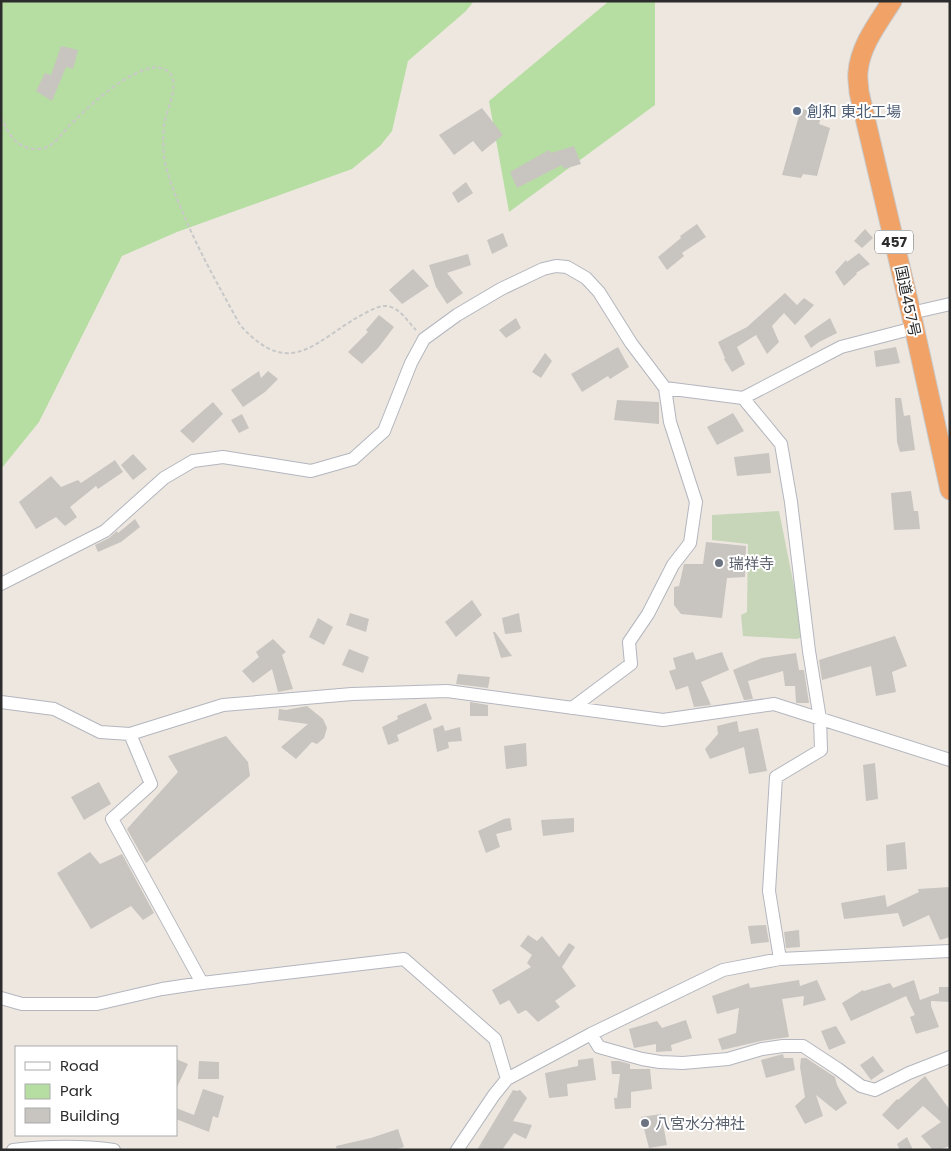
<svg xmlns="http://www.w3.org/2000/svg" width="951" height="1151" font-family="Poppins,'Noto Sans JP',sans-serif">
<style>
.green{fill:#b7dea2}
.cemetery{fill:#c7d5b9}
.building{fill:#c8c4bf}
.lines{fill:none;stroke-linecap:round;stroke-linejoin:round}
.minor-casing{stroke:#b3b6be;stroke-width:14}
.highway-casing{stroke:#c8c8c8;stroke-width:21}
.path{stroke:#c8c8c8;stroke-width:2;stroke-dasharray:4 2.5;stroke-linecap:butt}
.minor{stroke:#fff;stroke-width:12}
.highway{stroke:#f1a267;stroke-width:19}
.service-dot{fill:#5c6f8a;stroke:#fff;stroke-width:2}
.worship-dot{fill:#6b7280;stroke:#fff;stroke-width:2}
.labels{text-anchor:middle;dominant-baseline:central;stroke-width:4;stroke-linejoin:round;paint-order:stroke}
.shield{fill:#fff;stroke:#6b6b6b;stroke-width:1}
.shield-label{font-size:14px;font-weight:bold;fill:#2c2c2c}
.service-label{font-size:15px;fill:#4e5e75;stroke:#fff;text-anchor:start}
.street-label{font-size:15px;fill:#2c2c2c;stroke:#fff}
.worship-label{font-size:15px;fill:#5b616d;stroke:#fff;text-anchor:start}
</style>
<rect width="100%" height="100%" fill="#ede7e0"/>
<!-- green -->
<path class="green" d="M 1,1 L 474,1 L 466,11 L 408,61 L 392,131 L 380,146 L 352,169 L 177,232 L 122,256 L 39,422 L 1,469 Z
M 609,1 L 655,1 L 655,105 L 509,212 L 489,101 Z"/>
<!-- cemetery -->
<path class="cemetery" d="M 779,511 L 804,636 L 797,639 L 743,636 L 741,615 L 747,612 L 748,544 L 712,540 L 712,515 Z"/>
<!-- building -->
<path class="building" d="M 61,46 L 78,50 L 73,69 L 66,67 L 52,101 L 36,91 L 45,73 L 51,75 Z
M 482,108 L 503,135 L 482,152 L 473,141 L 454,155 L 439,135 Z
M 801,109 L 822,113 L 819,124 L 830,128 L 817,176 L 803,174 L 801,178 L 782,175 Z
M 574,146 L 581,164 L 564,169 L 562,165 L 517,188 L 510,172 L 549,150 L 551,153 Z
M 466,182 L 473,193 L 458,203 L 452,193 Z
M 697,224 L 706,237 L 682,253 L 684,256 L 667,270 L 658,257 L 681,238 L 680,236 Z
M 865,229 L 873,238 L 862,248 L 854,241 Z
M 503,233 L 508,246 L 492,254 L 487,240 Z
M 859,253 L 870,264 L 856,273 L 857,274 L 844,286 L 835,272 L 846,260 L 847,262 Z
M 468,254 L 471,265 L 447,273 L 463,293 L 447,304 L 436,287 L 429,265 Z
M 413,269 L 429,286 L 402,304 L 389,290 Z
M 785,293 L 797,305 L 804,298 L 814,305 L 795,325 L 784,313 L 772,326 L 779,342 L 767,354 L 756,335 L 737,347 L 745,364 L 732,372 L 724,359 L 725,358 L 718,342 L 747,327 Z
M 379,315 L 394,327 L 378,348 L 362,364 L 348,352 L 368,332 L 366,330 Z
M 516,318 L 521,328 L 506,338 L 499,330 Z
M 830,318 L 837,333 L 819,342 L 811,348 L 804,336 Z
M 618,347 L 629,367 L 610,379 L 608,376 L 582,392 L 571,374 Z
M 896,347 L 900,363 L 876,367 L 874,351 Z
M 545,353 L 552,361 L 541,378 L 532,372 Z
M 259,371 L 261,378 L 268,371 L 278,379 L 265,392 L 243,407 L 231,390 Z
M 895,398 L 901,398 L 904,416 L 910,415 L 915,450 L 900,452 L 897,442 Z
M 617,400 L 659,402 L 659,424 L 614,420 Z
M 213,402 L 223,414 L 193,443 L 180,431 Z
M 733,413 L 744,431 L 717,445 L 707,427 Z
M 242,414 L 249,428 L 239,433 L 231,420 Z
M 769,453 L 771,473 L 737,476 L 734,457 Z
M 133,454 L 147,469 L 133,480 L 121,465 Z
M 115,460 L 123,472 L 98,489 L 96,486 L 70,507 L 77,517 L 65,526 L 56,517 L 36,529 L 19,502 L 51,476 L 61,487 L 78,480 L 81,483 Z
M 911,491 L 914,511 L 918,511 L 920,529 L 894,530 L 891,493 Z
M 135,519 L 140,527 L 121,542 L 98,552 L 95,545 L 109,538 L 117,531 L 118,533 Z
M 706,542 L 746,546 L 745,577 L 727,578 L 722,618 L 681,614 L 674,605 L 674,587 L 679,586 L 684,564 L 703,564 Z
M 472,600 L 482,615 L 456,637 L 445,622 Z
M 350,613 L 369,619 L 366,632 L 346,625 Z
M 519,613 L 522,632 L 505,634 L 502,618 Z
M 318,618 L 333,627 L 324,645 L 309,637 Z
M 493,632 L 495,632 L 512,656 L 501,658 Z
M 895,636 L 907,666 L 892,672 L 896,692 L 876,696 L 871,666 L 822,680 L 819,660 Z
M 273,639 L 286,652 L 282,655 L 293,689 L 278,692 L 272,669 L 253,683 L 242,671 L 259,657 L 256,652 Z
M 349,649 L 369,657 L 363,673 L 342,665 Z
M 693,652 L 696,660 L 722,652 L 729,670 L 701,682 L 711,705 L 694,707 L 688,686 L 676,690 L 669,671 L 676,669 L 673,658 Z
M 796,653 L 799,670 L 804,670 L 809,703 L 796,703 L 795,686 L 785,686 L 783,671 L 748,681 L 753,699 L 744,700 L 733,670 L 762,658 Z
M 458,674 L 490,677 L 488,688 L 456,684 Z
M 470,702 L 488,705 L 488,716 L 470,716 Z
M 426,703 L 432,719 L 397,735 L 399,741 L 388,745 L 382,727 L 398,719 L 397,716 Z
M 307,706 L 323,719 L 327,728 L 324,738 L 317,744 L 312,742 L 296,759 L 281,747 L 308,724 L 278,720 L 279,709 L 286,710 Z
M 737,721 L 739,732 L 758,728 L 767,771 L 749,774 L 744,747 L 710,759 L 705,749 L 718,734 L 717,726 Z
M 443,725 L 445,731 L 460,727 L 462,741 L 448,742 L 449,748 L 437,752 L 433,729 Z
M 226,736 L 248,762 L 250,776 L 146,863 L 127,829 L 178,772 L 168,756 Z
M 526,743 L 527,766 L 506,769 L 504,746 Z
M 875,763 L 878,799 L 866,801 L 863,765 Z
M 99,782 L 111,804 L 84,820 L 71,797 Z
M 510,818 L 512,830 L 496,834 L 500,847 L 486,853 L 478,831 L 504,819 Z
M 574,818 L 574,832 L 543,836 L 541,820 Z
M 905,842 L 907,869 L 887,871 L 886,845 Z
M 90,852 L 100,864 L 122,854 L 154,913 L 143,920 L 131,906 L 91,929 L 57,873 Z
M 950,887 L 950,937 L 940,940 L 929,915 L 903,927 L 898,913 L 844,919 L 841,903 L 885,895 L 887,907 L 919,892 L 918,889 Z
M 766,925 L 769,942 L 751,944 L 748,926 Z
M 799,930 L 800,947 L 786,948 L 784,932 Z
M 528,935 L 537,941 L 542,936 L 559,957 L 569,943 L 575,947 L 562,967 L 576,986 L 555,1001 L 560,1007 L 538,1022 L 526,1010 L 518,1014 L 509,1000 L 500,1005 L 492,990 L 531,967 L 527,963 L 532,955 L 520,946 Z
M 799,980 L 800,986 L 817,980 L 826,1000 L 803,1006 L 804,996 L 782,999 L 789,1037 L 761,1041 L 722,1050 L 718,1039 L 736,1033 L 739,1008 L 717,1014 L 712,996 L 749,983 L 750,988 Z
M 914,980 L 920,1000 L 939,993 L 939,987 L 950,987 L 950,1002 L 931,1001 L 931,1006 L 939,1027 L 916,1034 L 910,1017 L 915,1015 L 906,996 L 851,1021 L 842,1003 L 863,990 L 864,991 L 890,983 L 893,988 Z
M 686,1020 L 692,1038 L 671,1045 L 672,1051 L 656,1052 L 656,1044 L 634,1048 L 629,1029 L 657,1021 L 662,1028 Z
M 836,1026 L 846,1043 L 829,1050 L 821,1031 Z
M 783,1054 L 784,1058 L 793,1058 L 795,1070 L 766,1078 L 761,1060 Z
M 873,1056 L 884,1071 L 871,1080 L 860,1065 Z
M 593,1058 L 596,1080 L 567,1084 L 568,1096 L 549,1098 L 545,1073 L 578,1066 L 578,1060 Z
M 801,1058 L 806,1058 L 835,1077 L 837,1085 L 847,1103 L 836,1111 L 816,1095 L 823,1116 L 805,1124 L 795,1106 L 805,1097 L 800,1067 Z
M 176,1059 L 188,1064 L 176,1089 Z
M 199,1061 L 219,1062 L 219,1079 L 198,1079 Z
M 611,1061 L 619,1061 L 630,1064 L 630,1069 L 650,1069 L 652,1089 L 631,1092 L 631,1108 L 615,1109 L 614,1098 L 617,1098 L 620,1074 L 612,1074 Z
M 925,1076 L 950,1110 L 950,1146 L 938,1150 L 933,1150 L 921,1136 L 941,1122 L 923,1106 L 898,1130 L 882,1115 L 897,1099 L 898,1100 Z
M 203,1089 L 224,1096 L 218,1118 L 213,1116 L 209,1132 L 176,1119 L 176,1108 L 194,1115 Z
M 513,1090 L 517,1091 L 520,1090 L 527,1098 L 513,1121 L 532,1125 L 526,1139 L 514,1133 L 502,1150 L 477,1150 Z
M 661,1114 L 667,1145 L 649,1148 L 641,1117 Z
M 398,1129 L 404,1147 L 394,1150 L 337,1150 L 336,1146 L 371,1138 Z
M 907,1137 L 913,1150 L 900,1150 L 897,1144 Z"/>
<g class="lines">
<defs>
<path id="minor" d="M 911,313 L 950,304
M 743,398 L 781,444 L 791,502 L 809,651 L 820,719 L 821,750 L 776,777 L 769,891 L 780,959
M 1,584 L 105,531 L 164,478 L 193,461 L 223,457 L 311,471 L 353,459 L 384,431 L 411,363 L 424,339 L 457,315 L 501,289 L 543,269 L 556,266 L 567,267 L 586,278 L 599,292 L 631,343 L 665,388 L 743,398 L 841,347 L 914,328
M 1,702 L 54,709 L 100,732 L 130,734 L 223,705 L 352,694 L 447,691 L 663,720 L 774,704 L 950,760
M 572,708 L 631,664 L 629,642 L 648,614 L 673,565 L 690,543 L 696,502 L 670,422 L 665,388
M 130,734 L 151,784 L 112,819 L 202,983
M 1,998 L 22,1004 L 97,1004 L 162,989 L 202,983 L 404,959 L 495,1039 L 507,1079
M 591,1034 L 599,1047 L 642,1059 L 660,1062 L 683,1063 L 728,1059 L 762,1049 L 783,1046 L 803,1046 L 838,1069 L 861,1086 L 875,1090 L 909,1073 L 950,1057
M 13,1150 C 47,1146 79,1145 114,1150
M 457,1150 L 494,1095 L 507,1079 L 591,1034 L 723,970 L 780,959 L 950,951"/>
<path id="highway" d="M 892,1 C 878,23 860,46 858,72 C 857,78 859,86 859,92 L 911,313 L 950,490"/>
</defs>
<!-- minor casing -->
<use href="#minor" class="minor-casing"/>
<!-- highway casing -->
<use href="#highway" class="highway-casing"/>
<!-- path -->
<path class="path" d="M 1,117 C 8,133 15,147 34,149 C 38,149 42,149 45,148 C 57,143 64,130 73,122 C 93,103 114,83 139,72 C 146,69 154,66 161,68 C 186,74 166,110 164,125 C 163,135 163,146 164,156 C 167,176 175,194 183,213 C 199,252 220,288 240,325 C 293,384 318,336 369,311 C 376,308 383,304 391,307 C 401,310 409,323 416,330"/>
<!-- minor -->
<use href="#minor" class="minor"/>
<!-- highway -->
<use href="#highway" class="highway"/>
</g>
<!-- markers -->
<circle class="service-dot" cx="797" cy="111" r="5"/>
<g class="worship-dot">
<circle cx="719" cy="563" r="5"/>
<circle cx="645" cy="1123" r="5"/>
</g>
<g class="labels">
<!-- shield labels -->
<rect class="shield" x="875" y="230.5" width="38" height="23" rx="4"/>
<g class="shield-label">
<text x="894" y="242">457</text>
</g>
<!-- service labels -->
<g class="service-label">
<text x="807" y="111">創和 東北工場</text>
</g>
<!-- street labels -->
<g class="street-label">
<text transform="translate(908 301) rotate(78)">国道457号</text>
</g>
<!-- worship labels -->
<g class="worship-label">
<text x="729" y="563">瑞祥寺</text>
<text x="655" y="1123">八宮水分神社</text>
</g>
</g>
<!-- border -->
<rect width="951" height="1151" fill="none" stroke="#2c2c2c" stroke-width="5"/>
<!-- legend -->
<rect x="15" y="1046" width="162" height="90" fill="#ffffff" stroke="#ababab"/>
<rect x="25" y="1062" width="25" height="8" fill="#ffffff" stroke="#ababab"/>
<text x="60" y="1071" font-size="15" fill="#2c2c2c">Road</text>
<rect x="25" y="1084" width="25" height="15" fill="#b7dea2" stroke="#ababab"/>
<text x="60" y="1096" font-size="15" fill="#2c2c2c">Park</text>
<rect x="25" y="1108" width="25" height="15" fill="#c8c4bf" stroke="#ababab"/>
<text x="60" y="1121" font-size="15" fill="#2c2c2c">Building</text>
</svg>
